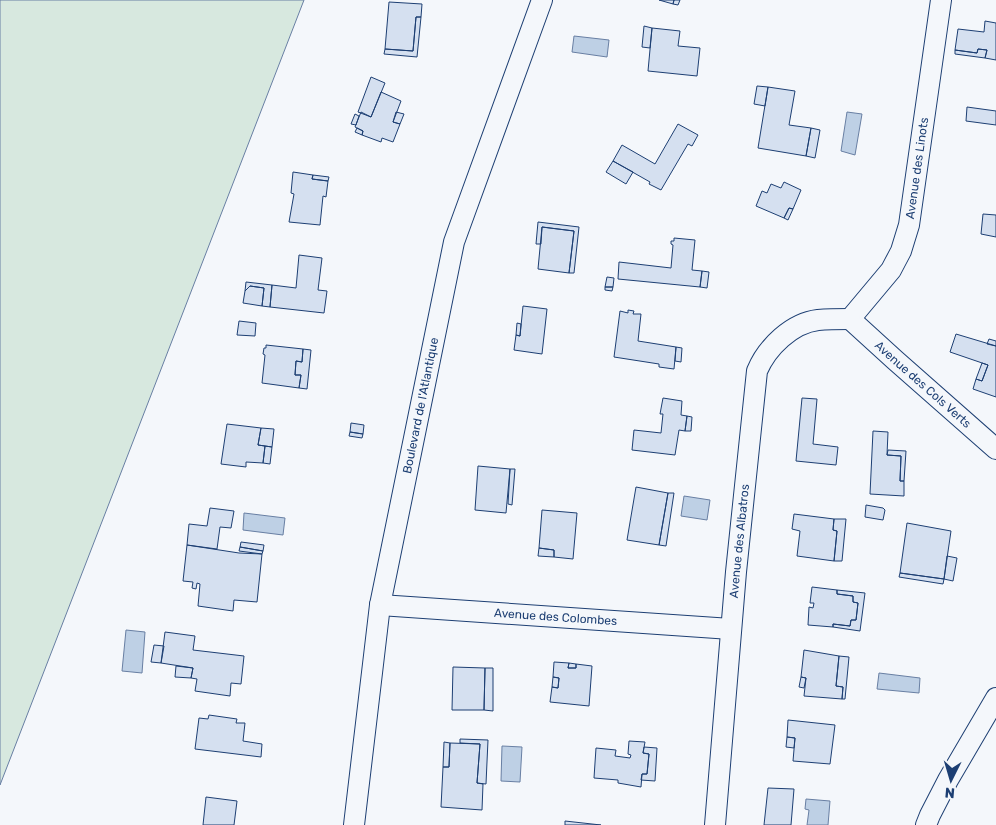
<svg xmlns="http://www.w3.org/2000/svg" width="996" height="825" font-family="Rubik,sans-serif">
<style>
.green{fill:#d7e8df;stroke:#687fa3}
.water{fill:#bed0e5;stroke:#687fa3}
.building{fill:#d5e0f0;stroke:#1d3f73}
.lines{fill:none;stroke-linecap:round;stroke-linejoin:round}
.street-casing{stroke:#1d3f73;stroke-width:22}
.street{stroke:#f4f7fb;stroke-width:20}
.labels{text-anchor:middle;dominant-baseline:central;stroke-width:4;stroke-linejoin:round;paint-order:stroke}
.street-label{font-size:12px;fill:#1d3f73;stroke:#f4f7fb}
</style>
<rect width="100%" height="100%" fill="#f4f7fb"/>
<!-- green -->
<path class="green" d="M 0,0 L 304,0 L 0,785 Z"/>
<!-- water -->
<path class="water" d="M 574,36 L 609,40 L 607,57 L 572,52 Z
M 847,112 L 862,114 L 855,155 L 841,151 Z
M 684,496 L 710,500 L 707,520 L 681,516 Z
M 244,513 L 285,518 L 283,535 L 243,530 Z
M 126,630 L 145,632 L 142,673 L 122,671 Z
M 879,673 L 920,678 L 919,693 L 877,689 Z
M 502,746 L 522,747 L 520,782 L 501,781 Z
M 806,799 L 830,801 L 828,825 L 807,825 L 809,810 L 805,809 Z"/>
<!-- building -->
<path class="building" d="M 659,0 L 674,0 L 673,4 Z
M 674,0 L 680,0 L 678,5 L 673,4 Z
M 389,2 L 422,4 L 421,17 L 416,17 L 413,51 L 385,49 Z
M 416,17 L 421,17 L 417,57 L 384,54 L 385,49 L 413,51 Z
M 985,21 L 996,23 L 996,60 L 985,58 L 987,50 L 978,49 L 977,53 L 955,50 L 958,29 L 984,32 Z
M 644,26 L 652,28 L 650,48 L 642,47 Z
M 652,28 L 680,31 L 678,46 L 700,48 L 697,76 L 648,71 Z
M 978,49 L 987,50 L 985,58 L 955,54 L 955,50 L 977,53 Z
M 371,77 L 385,83 L 371,117 L 358,112 Z
M 757,86 L 768,87 L 765,106 L 754,104 Z
M 768,87 L 795,91 L 789,125 L 811,128 L 806,156 L 758,148 Z
M 381,92 L 401,101 L 393,122 L 400,124 L 393,142 L 382,138 L 381,142 L 362,135 L 363,131 L 355,127 L 361,112 L 371,117 Z
M 967,107 L 996,111 L 996,125 L 966,121 Z
M 396,112 L 404,114 L 400,124 L 393,122 Z
M 355,114 L 359,116 L 356,125 L 351,124 Z
M 678,124 L 698,135 L 692,146 L 688,144 L 661,190 L 649,184 L 650,182 L 613,161 L 622,145 L 655,164 Z
M 357,128 L 363,131 L 362,135 L 355,132 Z
M 811,128 L 820,130 L 815,158 L 806,156 Z
M 613,161 L 633,172 L 626,184 L 606,172 Z
M 293,172 L 313,175 L 312,179 L 328,181 L 326,197 L 323,196 L 320,225 L 289,222 L 294,194 L 291,193 Z
M 313,175 L 329,177 L 328,181 L 312,179 Z
M 784,182 L 801,190 L 793,209 L 789,208 L 784,218 L 756,206 L 762,191 L 767,193 L 771,184 L 781,188 Z
M 789,208 L 793,209 L 788,220 L 784,218 Z
M 983,214 L 996,215 L 996,237 L 981,234 Z
M 538,222 L 579,227 L 574,273 L 569,273 L 574,231 L 542,227 L 541,244 L 536,244 Z
M 542,227 L 574,231 L 569,273 L 538,269 Z
M 674,238 L 695,240 L 692,270 L 702,271 L 700,287 L 618,279 L 619,262 L 671,268 L 673,245 L 671,244 L 671,241 L 674,241 Z
M 299,255 L 322,258 L 318,290 L 327,291 L 324,313 L 270,307 L 272,285 L 296,288 Z
M 702,271 L 709,272 L 707,288 L 700,287 Z
M 607,277 L 614,278 L 613,287 L 605,287 Z
M 246,282 L 272,285 L 270,307 L 262,306 L 264,288 L 250,286 L 245,291 Z
M 250,286 L 264,288 L 262,306 L 243,303 L 245,291 Z
M 605,287 L 613,287 L 612,291 L 605,290 Z
M 523,306 L 547,309 L 542,354 L 514,350 L 516,335 L 520,336 Z
M 628,310 L 634,311 L 633,314 L 641,314 L 638,341 L 676,347 L 674,369 L 659,367 L 659,364 L 614,357 L 620,311 L 628,313 Z
M 239,321 L 256,323 L 255,336 L 237,335 Z
M 517,323 L 521,324 L 520,336 L 516,335 Z
M 956,334 L 996,346 L 996,397 L 973,389 L 976,379 L 982,381 L 988,365 L 950,352 Z
M 989,339 L 996,341 L 996,346 L 987,344 Z
M 266,345 L 303,349 L 302,362 L 296,361 L 295,375 L 301,375 L 299,388 L 262,383 L 265,355 L 263,354 L 264,348 L 266,348 Z
M 676,347 L 682,348 L 681,362 L 675,361 Z
M 303,349 L 311,350 L 307,389 L 299,388 L 301,375 L 295,375 L 296,361 L 302,362 Z
M 982,363 L 988,365 L 982,381 L 976,379 Z
M 663,398 L 682,401 L 681,415 L 687,416 L 685,431 L 679,430 L 675,455 L 632,450 L 634,430 L 661,433 L 663,414 L 660,414 Z
M 802,398 L 817,399 L 813,444 L 838,447 L 836,465 L 796,461 Z
M 687,416 L 692,417 L 691,431 L 685,431 Z
M 351,423 L 364,425 L 363,434 L 350,432 Z
M 227,424 L 261,428 L 258,445 L 265,446 L 263,463 L 246,462 L 246,467 L 221,464 Z
M 261,428 L 274,429 L 272,447 L 258,445 Z
M 873,431 L 888,432 L 887,455 L 901,456 L 900,481 L 904,481 L 904,496 L 870,494 Z
M 350,432 L 363,434 L 362,438 L 349,436 Z
M 265,446 L 272,447 L 270,464 L 263,463 Z
M 888,450 L 906,451 L 904,481 L 900,481 L 901,456 L 887,455 Z
M 478,466 L 510,469 L 506,513 L 475,510 Z
M 510,469 L 515,469 L 512,505 L 508,504 Z
M 636,487 L 668,493 L 659,545 L 627,540 Z
M 668,493 L 674,493 L 666,546 L 659,545 Z
M 866,505 L 883,508 L 885,510 L 883,520 L 865,517 Z
M 210,508 L 234,511 L 231,528 L 220,527 L 217,549 L 187,545 L 189,524 L 207,526 Z
M 542,510 L 577,513 L 573,559 L 554,557 L 554,550 L 539,548 Z
M 794,514 L 834,519 L 833,530 L 837,531 L 834,561 L 797,556 L 800,531 L 792,529 Z
M 834,519 L 846,519 L 842,561 L 834,561 L 837,531 L 833,530 Z
M 907,523 L 951,531 L 944,579 L 900,573 Z
M 241,542 L 264,545 L 263,551 L 240,547 Z
M 187,545 L 239,553 L 262,554 L 257,602 L 234,600 L 233,611 L 198,606 L 200,584 L 197,583 L 196,589 L 192,588 L 193,582 L 183,581 Z
M 240,547 L 263,551 L 262,554 L 239,551 Z
M 539,548 L 554,550 L 554,557 L 538,556 Z
M 947,556 L 957,558 L 953,581 L 944,579 Z
M 900,573 L 944,579 L 943,584 L 899,577 Z
M 812,587 L 837,590 L 837,594 L 853,596 L 853,602 L 858,603 L 856,620 L 851,620 L 850,626 L 833,624 L 833,627 L 808,625 L 809,607 L 813,608 L 814,603 L 810,603 Z
M 837,590 L 865,593 L 860,631 L 833,627 L 833,624 L 850,626 L 851,620 L 856,620 L 858,603 L 853,602 L 853,596 L 837,594 Z
M 165,632 L 195,636 L 193,650 L 244,656 L 241,684 L 231,683 L 230,696 L 195,691 L 197,679 L 191,678 L 193,668 L 161,663 Z
M 154,645 L 164,646 L 161,663 L 151,662 Z
M 804,650 L 839,656 L 836,686 L 843,687 L 842,699 L 804,696 L 806,678 L 801,677 Z
M 839,656 L 849,657 L 845,699 L 842,699 L 843,687 L 836,686 Z
M 554,662 L 569,663 L 568,668 L 576,668 L 576,664 L 592,666 L 589,706 L 550,702 L 552,687 L 558,688 L 559,678 L 553,677 Z
M 569,663 L 576,664 L 576,668 L 568,668 Z
M 176,666 L 193,668 L 191,678 L 175,677 Z
M 453,667 L 485,668 L 484,710 L 452,710 Z
M 485,668 L 493,668 L 493,711 L 484,710 Z
M 553,677 L 559,678 L 558,688 L 552,687 Z
M 801,677 L 806,678 L 804,688 L 799,687 Z
M 209,715 L 237,719 L 236,723 L 245,723 L 243,741 L 262,744 L 261,757 L 195,749 L 199,718 L 208,719 Z
M 788,720 L 835,725 L 830,764 L 793,761 L 795,738 L 787,737 Z
M 787,737 L 795,738 L 794,748 L 786,747 Z
M 460,739 L 488,740 L 486,784 L 477,783 L 480,744 L 460,743 Z
M 629,741 L 645,742 L 643,753 L 649,754 L 647,774 L 642,774 L 641,787 L 618,783 L 618,780 L 594,778 L 596,748 L 616,750 L 615,756 L 630,758 L 631,755 L 628,754 Z
M 444,742 L 450,743 L 449,767 L 443,767 Z
M 450,743 L 480,744 L 477,783 L 483,784 L 482,810 L 441,807 L 443,767 L 449,767 Z
M 644,747 L 657,748 L 655,781 L 641,780 L 642,774 L 647,774 L 649,754 L 643,753 Z
M 768,788 L 794,789 L 791,825 L 764,825 Z
M 206,797 L 237,801 L 234,825 L 203,825 Z
M 565,821 L 601,825 L 565,825 Z"/>
<g class="lines">
<defs>
<g id="street">
<path id="s1" d="M 850,319 L 891,270 L 901,251 L 909,225 L 941,0"/>
<path id="s2" d="M 850,319 L 895,360 L 996,449"/>
<path id="s3" d="M 380,605 L 731,629"/>
<path id="s4" d="M 354,825 L 380,605 L 454,242 L 542,0"/>
<path id="s5" d="M 715,825 L 736,572 L 757,371 C 767,347 792,323 818,320 C 829,319 839,319 850,319"/>
<path d="M 926,825 L 930,815 L 948,780 L 996,698"/>
</g>
</defs>
<!-- street casing -->
<use href="#street" class="street-casing"/>
<!-- street -->
<use href="#street" class="street"/>
</g>
<g class="labels">
<!-- street labels -->
<g class="street-label">
<text stroke="none"><textPath href="#s1" startOffset="170">Avenue des Linots</textPath></text>
<text stroke="none"><textPath href="#s2" startOffset="98">Avenue des Cols Verts</textPath></text>
<text stroke="none"><textPath href="#s4" startOffset="425">Boulevard de l'Atlantique</textPath></text>
<text stroke="none"><textPath href="#s5" startOffset="285">Avenue des Albatros</textPath></text>
<text stroke="none"><textPath href="#s3" startOffset="176">Avenue des Colombes</textPath></text>
</g>
</g>
<!-- north arrow -->
<g transform="translate(951 780) rotate(185)" stroke="#f4f7fb" stroke-width="4" paint-order="stroke">
<path d="M0-4L9 19L0 12L-9 19Z" fill="#1d3f73"/>
<text y="-8" font-size="14" font-weight="bold" text-anchor="middle" fill="#1d3f73">N</text>
</g>
</svg>
